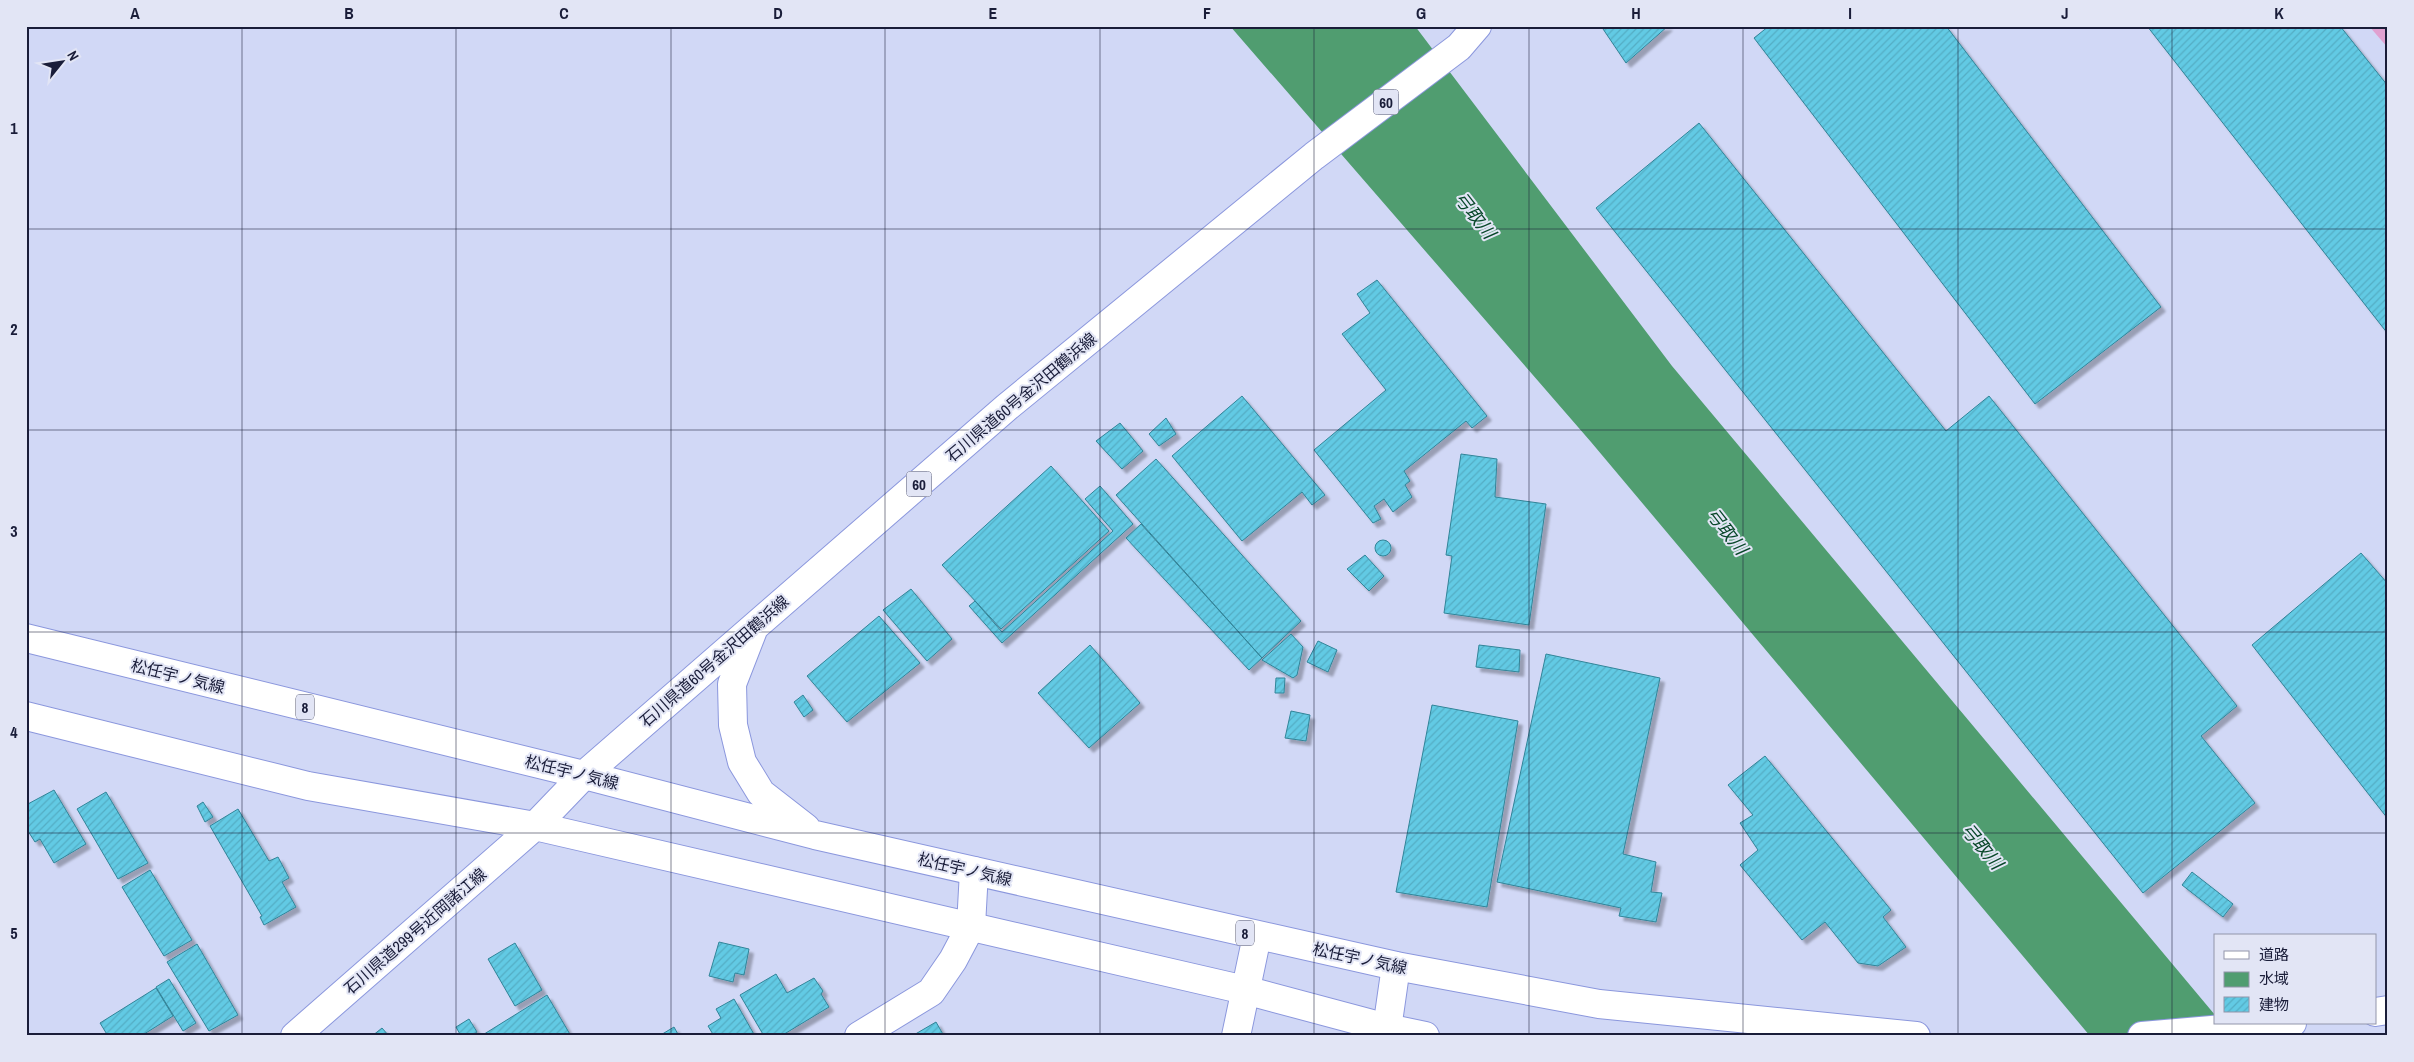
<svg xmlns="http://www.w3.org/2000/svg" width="2414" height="1062" font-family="'Archivo Narrow','Noto Sans JP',sans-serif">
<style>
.grass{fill:#e0a1d0}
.water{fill:#509d70}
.building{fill:url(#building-hatch);stroke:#318498;filter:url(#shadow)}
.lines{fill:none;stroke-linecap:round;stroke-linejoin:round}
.minor-casing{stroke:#8b97dd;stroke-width:30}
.major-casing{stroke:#8b97dd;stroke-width:30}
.minor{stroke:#fff;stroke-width:28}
.major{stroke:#fff;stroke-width:28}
.grid{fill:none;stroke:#1a1d39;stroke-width:1;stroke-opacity:0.55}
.labels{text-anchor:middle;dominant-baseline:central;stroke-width:4;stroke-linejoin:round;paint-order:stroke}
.shield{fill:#e2e5f5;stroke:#565971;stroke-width:1}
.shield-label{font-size:15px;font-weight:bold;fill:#1a1d39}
.street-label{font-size:16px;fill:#1a1d39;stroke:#e2e5f5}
.water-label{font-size:18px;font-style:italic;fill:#084729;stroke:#e2e5f5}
.neatline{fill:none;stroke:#1a1d39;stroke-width:2}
.grid-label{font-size:16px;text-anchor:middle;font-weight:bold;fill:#1a1d39}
</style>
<defs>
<pattern id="building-hatch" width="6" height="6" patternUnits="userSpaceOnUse" patternTransform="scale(1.25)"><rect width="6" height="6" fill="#62cae4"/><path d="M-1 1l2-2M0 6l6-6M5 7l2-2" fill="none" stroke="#54adc4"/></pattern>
<filter id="shadow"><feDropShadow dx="4.5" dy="4.5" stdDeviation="1" flood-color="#0004"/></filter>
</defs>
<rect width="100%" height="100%" fill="#d1d8f6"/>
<!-- grass -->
<path class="grass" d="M 2369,26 L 2388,26 L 2388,48 Z"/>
<!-- water -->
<path class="water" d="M 1230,26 L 1415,26 L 1672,366 L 2215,1015 L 2215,1023 L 2232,1036 L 2090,1036 L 1591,442 Z"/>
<!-- building -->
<path class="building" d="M 1601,26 L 1668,26 L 1626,63 Z
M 1769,26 L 1946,26 L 2161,307 L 2035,404 L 1754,38 Z
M 2147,26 L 2340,26 L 2388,86 L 2388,334 Z
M 1699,123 L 1946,431 L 1989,396 L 2237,706 L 2201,736 L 2255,803 L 2143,893 L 1596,208 Z
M 1377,280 L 1487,416 L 1472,428 L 1466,421 L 1404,471 L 1410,481 L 1405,485 L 1412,497 L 1393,512 L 1384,499 L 1374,506 L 1381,519 L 1373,523 L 1314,450 L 1386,390 L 1342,334 L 1370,313 L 1357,294 Z
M 1242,396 L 1325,495 L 1312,505 L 1302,492 L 1242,541 L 1172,456 Z
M 1166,418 L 1176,434 L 1159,446 L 1149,434 Z
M 1120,423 L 1143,451 L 1122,469 L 1096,441 Z
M 1461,454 L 1497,459 L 1495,497 L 1546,504 L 1529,625 L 1444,613 L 1452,556 L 1446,555 Z
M 1156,459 L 1301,621 L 1262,658 L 1116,495 Z
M 1051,466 L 1109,531 L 1001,629 L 942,565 Z
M 1100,486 L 1133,524 L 1002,643 L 969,606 L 975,601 L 1002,632 L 1113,531 L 1085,499 Z
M 1141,524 L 1262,658 L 1249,670 L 1126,538 Z
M1375 548a8 8 0 1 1 16 0a8 8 0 1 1-16 0Z
M 2361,553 L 2388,584 L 2388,819 L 2252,645 Z
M 1365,555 L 1384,576 L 1369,591 L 1347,569 Z
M 911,589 L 952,639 L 927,661 L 883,610 Z
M 879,616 L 920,663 L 847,722 L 807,676 Z
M 1291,634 L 1303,647 L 1297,675 L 1293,678 L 1262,660 Z
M 1318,641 L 1337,650 L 1328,672 L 1307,662 Z
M 1090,645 L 1140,703 L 1089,748 L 1038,693 Z
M 1479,645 L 1520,650 L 1519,672 L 1476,667 Z
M 1546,654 L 1660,678 L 1623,854 L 1656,862 L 1651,892 L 1662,893 L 1656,922 L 1619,916 L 1621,908 L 1497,882 Z
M 1276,678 L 1285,678 L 1284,693 L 1275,693 Z
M 803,695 L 813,710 L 804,717 L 794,702 Z
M 1432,705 L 1518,721 L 1487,907 L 1396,892 Z
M 1291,711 L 1310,715 L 1306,741 L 1285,738 Z
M 1765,756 L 1891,910 L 1883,917 L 1906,947 L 1878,966 L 1858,963 L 1825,922 L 1802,940 L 1740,865 L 1758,850 L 1740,823 L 1753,815 L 1728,785 Z
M 54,790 L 86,844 L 54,863 L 40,839 L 35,842 L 26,828 L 26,805 Z
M 106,792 L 148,863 L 118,879 L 77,809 Z
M 203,802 L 213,817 L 205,822 L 197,806 Z
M 238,809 L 269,861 L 278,857 L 289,878 L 282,882 L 296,907 L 264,925 L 260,917 L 262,916 L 210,826 Z
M 150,870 L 192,940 L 164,956 L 122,887 Z
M 2192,872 L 2233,904 L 2223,917 L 2182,885 Z
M 719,942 L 749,949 L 744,975 L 735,973 L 733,982 L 709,976 Z
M 515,943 L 542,990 L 515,1006 L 488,959 Z
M 197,944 L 238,1015 L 209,1031 L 167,962 Z
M 776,974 L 787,993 L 814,978 L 823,991 L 821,994 L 829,1007 L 781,1036 L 764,1036 L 740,995 Z
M 169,979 L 196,1023 L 183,1031 L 156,987 Z
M 156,988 L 173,1016 L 141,1036 L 108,1036 L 100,1023 Z
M 547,995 L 571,1036 L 481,1036 Z
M 734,999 L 755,1036 L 714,1036 L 708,1026 L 721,1018 L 716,1009 Z
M 469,1019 L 477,1032 L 471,1036 L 461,1036 L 456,1027 Z
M 936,1022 L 944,1036 L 912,1036 Z
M 674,1027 L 679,1036 L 659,1036 Z
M 382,1028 L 389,1036 L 372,1036 Z"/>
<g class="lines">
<defs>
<path id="minor" d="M 859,1036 L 931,992 L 953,960 L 971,926 L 974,871
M 1236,1036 L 1257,936
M 1386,1036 L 1396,966"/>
<path id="major" d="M 753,630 L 732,684 L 733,725 L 742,762 L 761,793 L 806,828
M 26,638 L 584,775 L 815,835 L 1396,966 L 1599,1004 L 1916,1036
M 26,716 L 308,786 L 535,826 L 1245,990 L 1387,1028 L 1425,1036
M 2375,1012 L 2388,1010
M 295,1036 L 535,826 L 584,775 L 1007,407 L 1314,156 L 1459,47 L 1477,26
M 2142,1036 L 2292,1023"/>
</defs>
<!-- minor casing -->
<use href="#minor" class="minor-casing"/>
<!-- major casing -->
<use href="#major" class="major-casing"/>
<!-- minor -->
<use href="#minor" class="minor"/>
<!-- major -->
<use href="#major" class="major"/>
</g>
<!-- grid -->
<path class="grid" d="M 242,26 L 242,1036M 456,26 L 456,1036M 671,26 L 671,1036M 885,26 L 885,1036M 1100,26 L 1100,1036M 1314,26 L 1314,1036M 1529,26 L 1529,1036M 1743,26 L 1743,1036M 1958,26 L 1958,1036M 2172,26 L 2172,1036M 26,229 L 2388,229M 26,430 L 2388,430M 26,632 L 2388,632M 26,833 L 2388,833"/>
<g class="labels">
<!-- shield labels -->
<g class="shield">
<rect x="1373.5" y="89.5" width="25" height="25" rx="4"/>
<rect x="906.5" y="471.5" width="25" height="25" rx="4"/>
<rect x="296" y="694.5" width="18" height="25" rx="4"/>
<rect x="1236" y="920.5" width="18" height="25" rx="4"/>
</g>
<g class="shield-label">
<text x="1386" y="102">60</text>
<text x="919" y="484">60</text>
<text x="305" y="707">8</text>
<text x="1245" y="933">8</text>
</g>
<!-- street labels -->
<g class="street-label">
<text transform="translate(1021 397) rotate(-40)">石川県道60号金沢田鶴浜線</text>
<text transform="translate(714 661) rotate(-41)">石川県道60号金沢田鶴浜線</text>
<text transform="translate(178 676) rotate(14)">松任宇ノ気線</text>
<text transform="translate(572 772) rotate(14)">松任宇ノ気線</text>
<text transform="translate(965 869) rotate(13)">松任宇ノ気線</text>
<text transform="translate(415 931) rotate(-41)">石川県道299号近岡諸江線</text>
<text transform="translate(1360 958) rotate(12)">松任宇ノ気線</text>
</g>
<!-- water labels -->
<g class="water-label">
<text transform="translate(1475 215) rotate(52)">弓取川</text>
<text transform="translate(1727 531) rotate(52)">弓取川</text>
<text transform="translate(1982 846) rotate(50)">弓取川</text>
</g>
</g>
<!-- border -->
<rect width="2414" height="1062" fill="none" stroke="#e2e5f5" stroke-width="55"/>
<!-- legend -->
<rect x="2214" y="934" width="162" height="90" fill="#e2e5f5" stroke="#9295aa"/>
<rect x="2224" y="951" width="25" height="8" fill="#ffffff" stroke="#9295aa"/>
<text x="2259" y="960" font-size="15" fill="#1a1d39">道路</text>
<rect x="2224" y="972" width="25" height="15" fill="#509d70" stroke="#9295aa"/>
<text x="2259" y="984" font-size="15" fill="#1a1d39">水域</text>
<rect x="2224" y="997" width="25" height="15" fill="url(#building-hatch)" stroke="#9295aa"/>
<text x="2259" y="1010" font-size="15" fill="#1a1d39">建物</text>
<!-- north arrow -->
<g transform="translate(62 62) rotate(60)" stroke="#e2e5f5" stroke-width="4" paint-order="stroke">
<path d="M0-4L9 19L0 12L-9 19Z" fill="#1a1d39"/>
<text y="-8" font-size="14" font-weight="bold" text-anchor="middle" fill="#1a1d39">N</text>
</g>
<rect x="28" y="28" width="2358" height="1006" class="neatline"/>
<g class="grid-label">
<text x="135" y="19">A</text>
<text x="349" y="19">B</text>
<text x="564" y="19">C</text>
<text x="778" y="19">D</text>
<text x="993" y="19">E</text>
<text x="1207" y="19">F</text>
<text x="1421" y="19">G</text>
<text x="1636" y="19">H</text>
<text x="1850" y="19">I</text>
<text x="2065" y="19">J</text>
<text x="2279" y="19">K</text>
<text x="14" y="134">1</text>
<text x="14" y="335">2</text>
<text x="14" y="537">3</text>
<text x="14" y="738">4</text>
<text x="14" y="939">5</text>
</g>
</svg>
